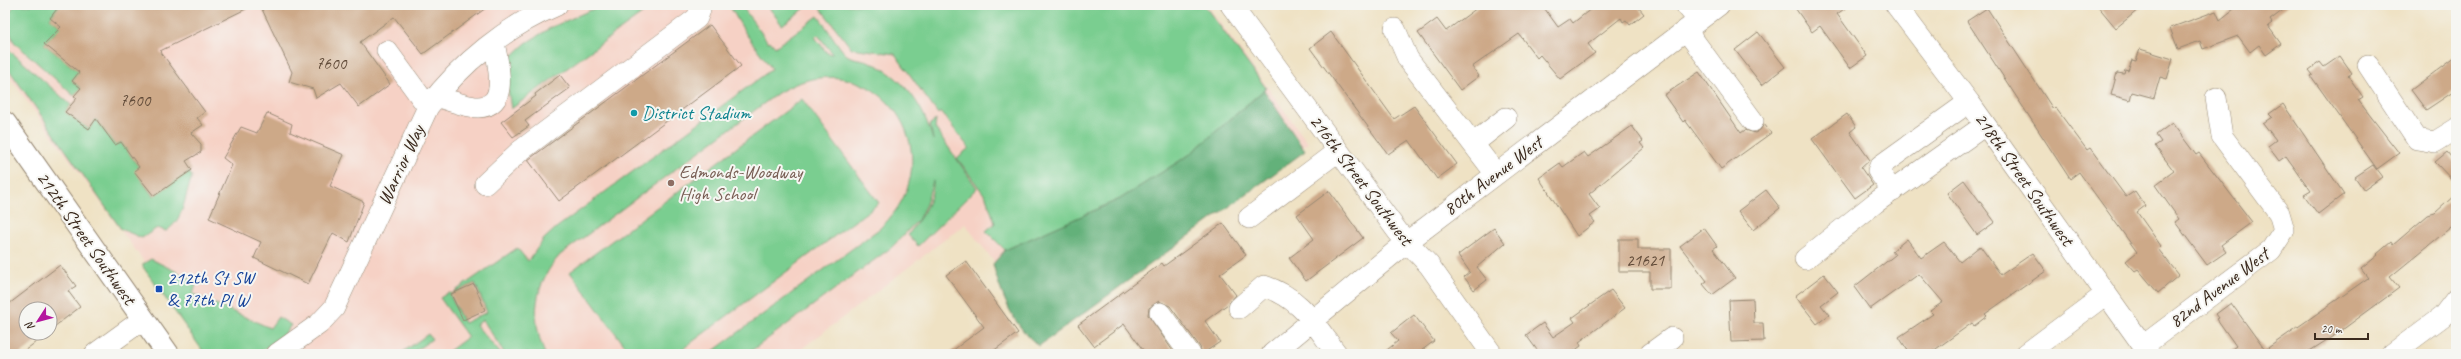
<svg xmlns="http://www.w3.org/2000/svg" width="2461" height="359" font-family="Caveat,sans-serif">
<style>
.built{fill:#f6d1c5}
.green{fill:#7ace90;stroke:#5a7c57;fill-rule:evenodd}
.forest{fill:#63b17a;stroke:#4f6e4c}
.building{fill:#cda988}
.lines{fill:none;stroke-linecap:round;stroke-linejoin:round}
.minor-casing{stroke:#958671;stroke-width:22}
.major-casing{stroke:#958671;stroke-width:24}
.minor{stroke:#fff;stroke-width:21}
.major{stroke:#fff;stroke-width:22}
.culture-dot{fill:#0f9aa8;stroke:#f6f6f2;stroke-width:1.5}
.education-dot{fill:#8d6e63;stroke:#f6f6f2;stroke-width:1.5}
.transit-dot{fill:#1a4fb4;stroke:#f6f6f2;stroke-width:1.5}
.labels{text-anchor:middle;dominant-baseline:central;stroke-width:4;stroke-linejoin:round;paint-order:stroke}
.number-label{font-size:17px;fill:#604a38}
.culture-label{font-size:19px;fill:#0d838f;stroke:#f6f6f2;text-anchor:start}
.street-label{font-size:19px;fill:#3b2a1e;stroke:#f6f6f2}
.education-label{font-size:19px;fill:#785e54;stroke:#f6f6f2;text-anchor:start}
.transit-label{font-size:19px;fill:#164399;stroke:#f6f6f2;text-anchor:start}
</style>
<rect width="100%" height="100%" fill="#f6f6f2"/>
<filter id="ink" filterUnits="userSpaceOnUse"><feTurbulence type="fractalNoise" baseFrequency=".025" numOctaves="2"/><feDisplacementMap in="SourceGraphic" scale="8" xChannelSelector="R" yChannelSelector="G"/><feConvolveMatrix kernelMatrix="1 2 1 2 8 2 1 2 1" color-interpolation-filters="sRGB"/></filter>
<filter id="wash" filterUnits="userSpaceOnUse"><feTurbulence type="fractalNoise" baseFrequency=".012" numOctaves="4" result="noise"/><feDisplacementMap in="SourceGraphic" scale="16" xChannelSelector="R" yChannelSelector="G"/><feGaussianBlur stdDeviation="0.9" result="paint"/><feColorMatrix in="noise" values="0 0 0 0 0 0 0 0 0 0 0 0 0 0 0 0 0 1.4 0 .05"/><feComposite in="paint" operator="in"/></filter>
<g filter="url(#wash)">
<rect width="100%" height="100%" fill="#efe2c4"/>
<!-- built -->
<path class="built" d="M 5,5 L 1207,5 L 1308,143 L 1050,335 L 965,224 L 795,354 L 211,354 L 5,71 Z"/>
<!-- green -->
<path class="green" d="M 15,5 L 60,5 L 50,18 L 61,27 L 44,44 L 79,72 L 72,81 L 81,88 L 74,96 L 14,42 C 8,30 5,14 15,5 Z
M 602,5 L 654,5 L 511,109 L 506,77 L 511,57 L 526,43 L 552,27 Z
M 729,5 L 741,5 L 768,42 L 770,41 L 775,47 L 818,16 C 825,24 840,50 847,55 C 852,59 864,59 870,62 C 904,77 924,106 933,140 L 930,124 L 936,120 L 935,128 L 977,188 L 918,246 L 908,235 C 919,220 934,200 933,181 L 926,204 L 918,220 L 892,247 L 747,354 L 709,354 L 879,229 C 962,155 873,34 778,93 L 560,255 C 534,284 530,318 545,354 L 505,354 L 483,320 L 476,325 L 501,354 L 445,354 L 468,337 L 440,298 L 449,292 L 451,294 L 517,248 L 528,261 L 544,239 L 556,228 L 772,69 L 746,34 ZM 818,35 L 832,53 L 832,54 L 827,53 L 815,37 ZM 475,283 L 487,312 L 464,323 L 450,295 Z
M 767,5 L 803,5 L 805,8 L 782,25 Z
M 818,5 L 1204,5 L 1266,88 L 1189,155 L 1120,199 L 1005,250 L 986,231 L 995,223 L 986,197 L 957,158 L 969,148 L 941,112 L 938,114 L 895,54 L 851,48 Z
M 8,49 L 71,105 L 65,112 L 89,129 L 96,119 L 115,145 L 121,142 L 139,167 L 135,171 L 153,196 L 189,172 L 192,177 C 184,196 185,219 166,231 L 157,228 L 142,238 L 121,229 L 5,64 L 5,53 Z
M 802,99 L 879,203 L 676,354 L 631,354 L 570,272 Z
M 151,259 L 197,282 L 193,294 L 270,328 L 278,317 L 291,325 L 285,333 L 258,354 L 205,354 L 143,267 L 143,264 Z
M 428,334 L 432,339 L 411,354 L 400,354 Z"/>
<!-- forest -->
<path class="forest" d="M 1264,90 L 1305,151 L 1039,346 C 1013,326 1001,295 993,264 L 1005,250 L 1120,199 L 1189,155 Z"/>
<g id="blocks">
<!-- building -->
<path class="building" d="M 60,5 L 254,5 L 160,51 L 205,112 L 197,118 L 203,125 L 191,133 L 201,144 L 201,152 L 186,161 L 192,170 L 154,196 L 134,171 L 139,167 L 121,142 L 115,145 L 96,119 L 89,129 L 65,112 L 77,98 L 74,96 L 81,88 L 72,81 L 79,72 L 44,44 L 61,27 L 50,18 Z
M 260,5 L 490,5 L 423,54 L 394,17 L 360,42 L 390,84 L 359,107 L 341,83 L 316,98 L 313,89 L 289,82 L 292,72 Z
M 1481,5 L 1542,5 L 1558,27 L 1570,19 L 1573,23 L 1596,5 L 1643,5 L 1639,8 L 1644,14 L 1630,25 L 1626,20 L 1623,22 L 1621,18 L 1588,44 L 1595,53 L 1560,79 L 1540,55 L 1537,58 L 1519,34 L 1472,67 L 1479,76 L 1460,90 L 1418,33 L 1437,19 L 1446,31 Z
M 1793,5 L 1850,5 L 1837,14 L 1867,56 L 1850,68 L 1820,26 L 1812,32 Z
M 2097,5 L 2144,5 L 2116,28 Z
M 2239,5 L 2290,5 L 2270,20 L 2272,23 L 2268,26 L 2281,44 L 2266,55 L 2259,45 L 2250,52 L 2238,36 L 2203,49 L 2200,41 L 2178,49 L 2170,28 L 2216,11 L 2220,20 Z
M 1987,8 L 2053,109 L 2055,107 L 2087,150 L 2090,148 L 2126,197 L 2135,191 L 2145,206 L 2137,212 L 2161,246 L 2158,249 L 2179,275 L 2158,293 L 2138,269 L 2135,271 L 2126,261 L 2137,252 L 2079,172 L 2070,179 L 1967,21 Z
M 710,25 L 741,66 L 559,201 L 528,160 Z
M 1331,32 L 1394,119 L 1414,106 L 1457,164 L 1437,179 L 1409,140 L 1388,154 L 1310,48 Z
M 1758,32 L 1785,67 L 1762,85 L 1735,50 Z
M 2140,49 L 2173,59 L 2167,79 L 2160,77 L 2154,98 L 2132,92 L 2130,100 L 2111,95 L 2117,73 L 2124,74 L 2125,70 L 2128,71 L 2132,60 L 2136,61 Z
M 2340,56 L 2352,73 L 2348,76 L 2363,97 L 2358,100 L 2399,153 L 2377,169 L 2311,76 L 2313,75 L 2309,70 L 2320,62 L 2324,67 Z
M 2456,56 L 2456,90 L 2426,110 L 2411,90 Z
M 1699,72 L 1741,133 L 1745,130 L 1755,133 L 1760,130 L 1764,124 L 1771,133 L 1721,169 L 1685,120 L 1683,122 L 1664,95 Z
M 560,75 L 570,88 L 525,121 L 529,126 L 513,137 L 501,122 L 536,96 L 535,94 Z
M 2283,104 L 2344,194 L 2318,214 L 2304,195 L 2311,191 L 2286,156 L 2279,161 L 2268,146 L 2276,140 L 2263,123 L 2272,117 L 2269,114 Z
M 267,113 L 292,124 L 290,132 L 344,155 L 330,186 L 364,202 L 349,242 L 333,233 L 308,284 L 254,258 L 261,242 L 209,218 L 232,165 L 223,158 L 241,127 L 257,133 Z
M 1847,114 L 1856,127 L 1850,132 L 1870,160 L 1861,168 L 1873,185 L 1855,198 L 1812,139 Z
M 2172,123 L 2196,155 L 2199,153 L 2252,222 L 2221,245 L 2226,252 L 2207,265 L 2175,222 L 2179,219 L 2155,185 L 2174,171 L 2155,146 L 2161,142 L 2156,135 Z
M 1632,126 L 1643,141 L 1640,143 L 1644,148 L 1589,194 L 1600,209 L 1590,216 L 1595,222 L 1577,236 L 1539,178 L 1560,163 L 1563,167 L 1584,152 L 1588,157 Z
M 2447,152 L 2456,163 L 2456,184 L 2435,162 Z
M 2373,165 L 2382,177 L 2364,190 L 2355,177 Z
M 1964,180 L 1995,222 L 1977,235 L 1947,193 Z
M 1766,190 L 1780,208 L 1753,230 L 1738,211 Z
M 1329,191 L 1363,238 L 1306,281 L 1289,258 L 1314,239 L 1297,215 Z
M 2456,194 L 2456,223 L 2390,277 L 2399,288 L 2338,333 L 2305,354 L 2225,354 L 2236,346 L 2217,319 L 2219,318 L 2216,314 L 2231,303 L 2265,350 L 2368,278 L 2361,269 L 2378,255 L 2377,254 L 2391,242 L 2393,245 L 2428,215 L 2435,213 Z
M 1223,223 L 1246,255 L 1220,274 L 1236,295 L 1228,304 L 1205,321 L 1220,342 L 1202,354 L 1200,347 L 1170,306 L 1159,301 L 1149,308 L 1148,315 L 1175,354 L 1146,354 L 1124,324 L 1094,346 L 1078,325 L 1162,263 L 1164,266 Z
M 1494,228 L 1505,243 L 1477,267 L 1487,280 L 1474,290 L 1464,277 L 1470,272 L 1458,255 Z
M 1704,228 L 1717,246 L 1713,249 L 1735,278 L 1712,295 L 1703,284 L 1707,281 L 1680,246 Z
M 1619,239 L 1638,239 L 1638,249 L 1671,249 L 1671,289 L 1650,289 L 1650,272 L 1619,272 Z
M 1907,239 L 1921,258 L 1944,242 L 1960,262 L 1980,246 L 2001,275 L 2033,253 L 2046,271 L 1985,314 L 1987,316 L 1974,326 L 1972,323 L 1929,354 L 1910,354 L 1899,337 L 1933,314 L 1930,311 L 1943,302 L 1919,274 L 1870,309 L 1854,287 L 1895,255 L 1892,251 Z
M 966,261 L 1018,333 L 989,354 L 948,354 L 984,327 L 946,275 Z
M 60,265 L 76,286 L 68,291 L 80,307 L 50,330 L 50,309 L 26,309 L 26,333 L 48,333 L 20,354 L 5,354 L 5,307 Z
M 1824,274 L 1838,292 L 1821,305 L 1829,315 L 1817,324 L 1795,296 Z
M 474,284 L 485,310 L 463,320 L 451,294 Z
M 1611,290 L 1625,308 L 1579,342 L 1581,346 L 1570,354 L 1540,354 L 1526,335 L 1543,323 L 1553,337 L 1575,322 L 1572,318 Z
M 1753,299 L 1754,323 L 1763,323 L 1764,341 L 1731,342 L 1729,300 Z
M 1414,315 L 1434,341 L 1417,354 L 1382,354 L 1398,341 L 1391,333 Z"/>
</g>
</g>
<g filter="url(#ink)">
<use href="#blocks" fill-opacity="0" stroke="#958671" stroke-width="1"/>
<g class="lines">
<defs>
<path id="minor" d="M 1231,5 L 1398,232 L 1429,265 L 1492,354
M 1686,5 L 1698,20
M 1896,5 L 1969,102 L 2149,354
M 1395,29 L 1408,59 L 1496,174
M 1686,30 L 1753,121
M 387,51 L 428,107
M 2368,65 L 2417,139 L 2435,142 L 2456,129
M 436,96 C 449,100 465,107 478,107 C 511,107 497,61 494,42
M 1474,143 L 1506,118
M 485,184 L 520,151 L 697,18 L 700,10 L 699,5
M 1893,191 L 1878,171 L 1880,166 L 1969,102
M 1249,218 L 1338,151
M 1805,259 L 1875,203 L 1985,125
M 1239,308 L 1264,286 C 1302,298 1314,324 1337,354
M 1160,313 L 1190,354
M 2143,346 L 2271,250 L 2284,230 L 2279,213 L 2222,136 L 2216,98
M 95,354 L 142,320
M 277,354 L 319,324 L 334,308 L 428,107 C 461,63 507,26 557,5
M 1272,354 L 1407,242 L 1719,5
M 1650,354 L 1672,338
M 2026,354 L 2106,294
M 2392,354 L 2443,316 L 2456,299"/>
<path id="major" d="M 5,123 L 168,354"/>
</defs>
<!-- minor casing -->
<use href="#minor" class="minor-casing"/>
<!-- major casing -->
<use href="#major" class="major-casing"/>
<!-- minor -->
<use href="#minor" class="minor"/>
<!-- major -->
<use href="#major" class="major"/>
</g>
</g>
<!-- markers -->
<circle class="culture-dot" cx="634" cy="113" r="4"/>
<circle class="education-dot" cx="671" cy="183" r="4"/>
<rect class="transit-dot" x="155" y="285" width="8" height="8" rx="2"/>
<g class="labels">
<!-- number labels -->
<g class="number-label">
<text x="331" y="63">7600</text>
<text x="135" y="100">7600</text>
<text x="1645" y="260">21621</text>
</g>
<!-- culture labels -->
<g class="culture-label">
<text x="642" y="113">District Stadium</text>
</g>
<!-- street labels -->
<g class="street-label">
<text transform="translate(401 165) rotate(-65)">Warrior Way</text>
<text transform="translate(1493 176) rotate(-37)">80th Avenue West</text>
<text transform="translate(2024 179) rotate(55)">218th Street Southwest</text>
<text transform="translate(1361 180) rotate(53)">216th Street Southwest</text>
<text transform="translate(86 238) rotate(55)">212th Street Southwest</text>
<text transform="translate(2219 288) rotate(-37)">82nd Avenue West</text>
</g>
<!-- education labels -->
<g class="education-label">
<text x="679" y="172">Edmonds-Woodway<tspan x="679" dy="22">High School</tspan></text>
</g>
<!-- transit labels -->
<g class="transit-label">
<text x="167" y="278">212th St SW<tspan x="167" dy="22">&amp; 77th Pl W</tspan></text>
</g>
</g>
<!-- margin -->
<rect width="2461" height="359" fill="none" stroke="#f6f6f2" stroke-width="20"/>
<!-- north arrow -->
<g transform="translate(38 321) rotate(234)"><circle r="19" fill="#f6f6f2" stroke="#aba49d"/>
<path d="M0-3L7 15L0 10L-7 15Z" fill="#b5179e"/>
<text y="-6" font-size="11" font-weight="bold" text-anchor="middle" fill="#3b2a1e">N</text>
</g>
<!-- scale -->
<path d="M2315 333v6h53v-6" fill="none" stroke="#3b2a1e" stroke-width="2"/>
<text x="2321" y="333" font-size="12" fill="#3b2a1e" stroke="#f6f6f2" stroke-width="3" paint-order="stroke">20 m</text>
</svg>
